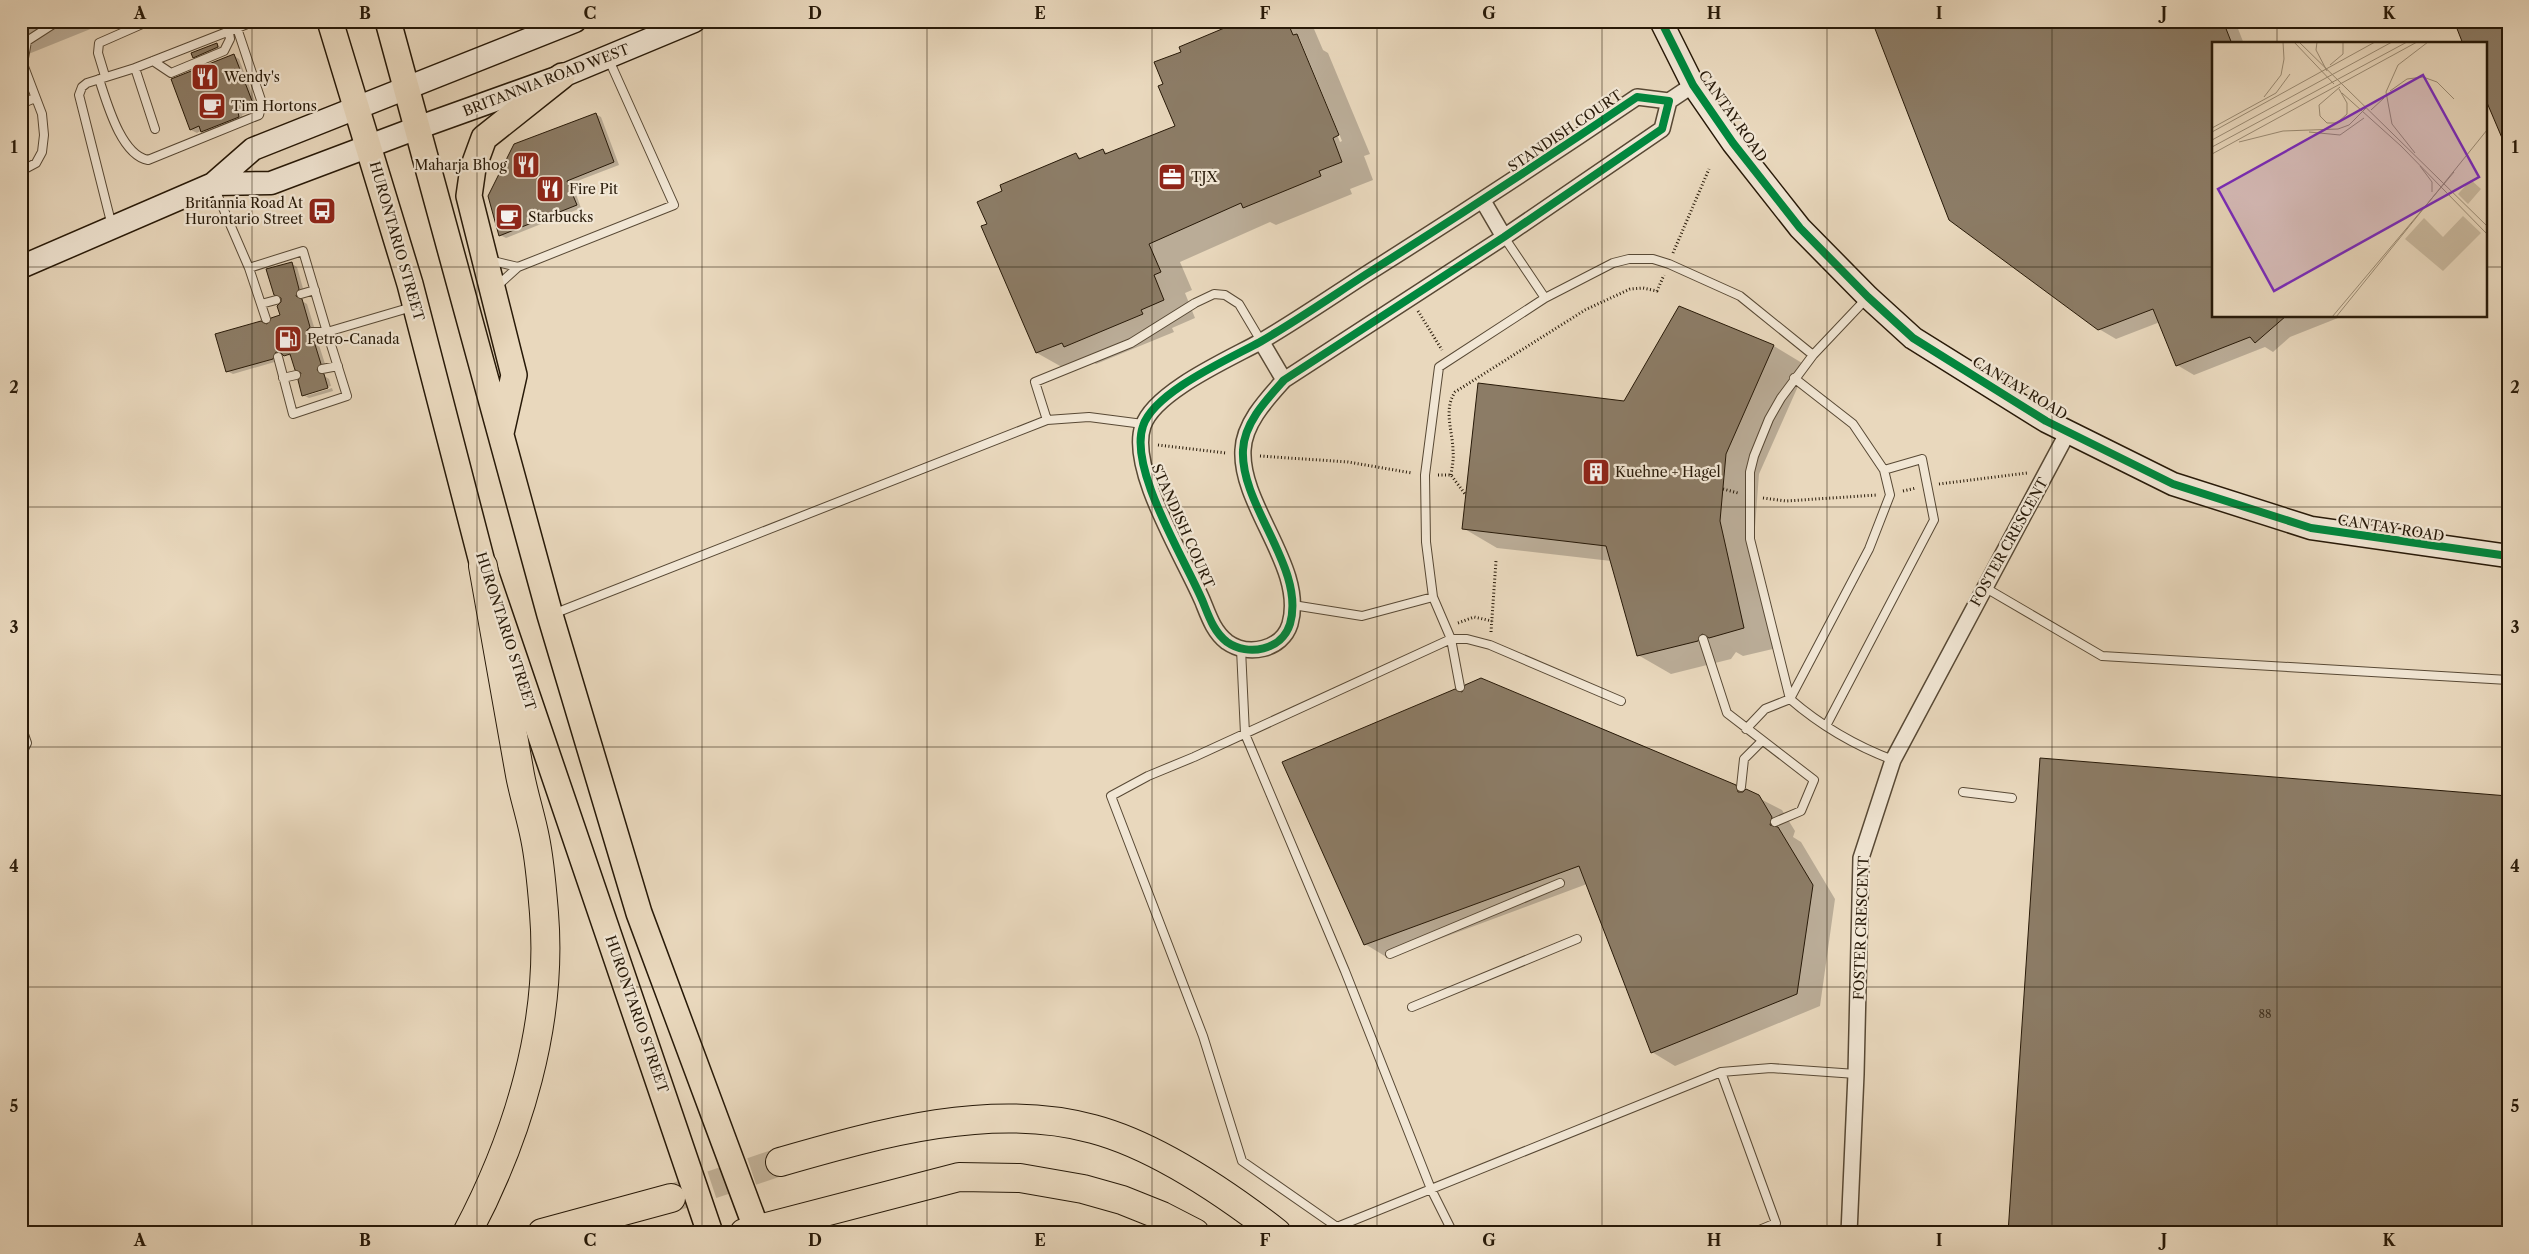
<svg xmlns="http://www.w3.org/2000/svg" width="2529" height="1254" font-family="'Libre Caslon Text',serif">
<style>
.shadow{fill:#0003;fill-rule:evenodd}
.building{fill:#8c7c66;stroke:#271908}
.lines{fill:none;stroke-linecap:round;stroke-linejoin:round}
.highway-tunnel{stroke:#c2b299;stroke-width:28;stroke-dasharray:28 14;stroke-linecap:butt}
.lane-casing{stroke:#584935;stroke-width:10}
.street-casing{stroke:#584935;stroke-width:18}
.secondary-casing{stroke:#271908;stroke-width:25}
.primary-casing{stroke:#271908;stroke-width:28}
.highway-casing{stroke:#271908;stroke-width:30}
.path{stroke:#271908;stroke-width:3;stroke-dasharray:1 2.5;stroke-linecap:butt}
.lane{stroke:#f1e6d4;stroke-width:8}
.street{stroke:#f1e6d4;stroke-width:15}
.secondary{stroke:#f1e6d4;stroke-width:22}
.primary{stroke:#e9d8bd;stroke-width:25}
.highway{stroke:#e9d8bd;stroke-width:28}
.cycleway-casing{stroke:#f1e6d4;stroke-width:11}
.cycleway{stroke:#00873e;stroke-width:8}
.grid{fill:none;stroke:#271908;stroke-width:1;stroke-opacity:0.55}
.labels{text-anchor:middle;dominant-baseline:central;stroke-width:4.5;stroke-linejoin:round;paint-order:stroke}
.number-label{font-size:11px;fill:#403220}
.poi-label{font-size:14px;fill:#271908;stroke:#f1e6d4;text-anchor:start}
.street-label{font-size:14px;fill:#271908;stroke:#f1e6d4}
.inset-road{fill:none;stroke:#9b8c75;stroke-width:1}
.view{fill:#7b2cbf;fill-opacity:0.15;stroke:#7b2cbf;stroke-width:2.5}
.inset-edge{fill:none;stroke:#271908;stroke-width:2.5}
.neatline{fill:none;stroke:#271908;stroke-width:2}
.grid-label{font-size:16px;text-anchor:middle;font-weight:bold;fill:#271908}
</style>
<rect width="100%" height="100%" fill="#e9d8bd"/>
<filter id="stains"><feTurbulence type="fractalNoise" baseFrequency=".004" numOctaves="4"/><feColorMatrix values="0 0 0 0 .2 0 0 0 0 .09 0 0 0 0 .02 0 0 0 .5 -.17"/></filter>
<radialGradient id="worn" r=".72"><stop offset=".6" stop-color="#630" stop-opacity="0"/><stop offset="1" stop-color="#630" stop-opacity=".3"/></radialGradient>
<!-- shadow -->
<path class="shadow" d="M 21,21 L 91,21 L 93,28 L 21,57 Z
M 1244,21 L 1300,21 L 1314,29 L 1323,50 L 1328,53 L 1370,154 L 1364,156 L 1373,180 L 1350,189 L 1352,194 L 1276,225 L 1270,222 L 1180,262 L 1192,290 L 1185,293 L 1195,318 L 1172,328 L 1174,332 L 1096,364 L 1092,361 L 1069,371 L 1037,353 L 988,225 L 1004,192 L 1076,155 L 1083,159 L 1103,150 L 1109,154 L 1176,126 L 1165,85 L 1182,52 ZM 1297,37 L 1299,37 L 1342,141 L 1340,142 Z
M 1873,21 L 2235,21 L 2244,44 L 2213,44 L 2213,316 L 2343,316 L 2290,337 L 2273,352 L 2265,347 L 2194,375 L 2177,365 L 2160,322 L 2116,339 L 2099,329 Z
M 217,44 L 223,50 L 199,60 L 194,57 Z
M 234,56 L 239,59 L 258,109 L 242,115 L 244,120 L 208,134 L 202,130 L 197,133 L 191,130 L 173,79 Z
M 21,90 L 24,97 L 21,99 Z
M 595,114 L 601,117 L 619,165 L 572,183 L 581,208 L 506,238 L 500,235 Z
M 21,140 L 25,151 L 21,153 Z
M 292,264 L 297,267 L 304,292 L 300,300 L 307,304 L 315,330 L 312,333 L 312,338 L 318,342 L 326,367 L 321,374 L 329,379 L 331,386 L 306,393 L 306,396 L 332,388 L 333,391 L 309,398 L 303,395 L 303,373 L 293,357 L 284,354 L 278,361 L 233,374 L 227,371 L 268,326 L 281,316 Z
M 1679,307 L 1774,346 L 1807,366 L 1759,474 L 1754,541 L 1777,648 L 1743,656 L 1736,652 L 1731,659 L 1671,674 L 1638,655 L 1611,561 L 1497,548 L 1463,528 L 1625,402 Z
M 1735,786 L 1782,810 L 1795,831 L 1793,837 L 1801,842 L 1835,899 L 1820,1006 L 1675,1066 L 1652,1052 L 1587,884 L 1388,958 L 1365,944 Z"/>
<!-- building -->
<path class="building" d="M 1241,21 L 1287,21 L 1293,35 L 1297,34 L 1339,135 L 1333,138 L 1342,162 L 1319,171 L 1321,176 L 1243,208 L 1241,203 L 1149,244 L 1161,272 L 1154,275 L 1164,300 L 1141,310 L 1143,314 L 1064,347 L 1062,343 L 1036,353 L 981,226 L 987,224 L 977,202 L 1002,191 L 1000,185 L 1076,153 L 1079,159 L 1103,149 L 1105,154 L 1175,126 L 1158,86 L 1163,84 L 1154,62 L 1181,52 L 1179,47 Z
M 1872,21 L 2223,21 L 2232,44 L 2213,44 L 2213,316 L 2286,316 L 2255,343 L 2250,337 L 2176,366 L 2153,309 L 2098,330 L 1949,220 Z
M 2454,21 L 2508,21 L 2508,152 L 2485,98 L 2485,44 L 2463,44 Z
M 217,43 L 218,47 L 193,58 L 191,53 Z
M 234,54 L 254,106 L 238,112 L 239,117 L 201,132 L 199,126 L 190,130 L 171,79 Z
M 596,113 L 614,162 L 567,181 L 577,205 L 499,236 L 488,196 L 514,144 Z
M 292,262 L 299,289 L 296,296 L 302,299 L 310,327 L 307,330 L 307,334 L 313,338 L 321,364 L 317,370 L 324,374 L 328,388 L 302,396 L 298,380 L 301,373 L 295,370 L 290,354 L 284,356 L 280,352 L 276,352 L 273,359 L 226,372 L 215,334 L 261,321 L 267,324 L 271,318 L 280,315 L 277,306 L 281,302 L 281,298 L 274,295 L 266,269 Z
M 1679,306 L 1774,345 L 1726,454 L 1720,521 L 1744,628 L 1709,638 L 1702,634 L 1698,641 L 1637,656 L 1606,546 L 1462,529 L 1478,383 L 1624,401 Z
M 1481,678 L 1736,785 L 1738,792 L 1743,792 L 1746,789 L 1759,795 L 1772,817 L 1770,825 L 1778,827 L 1813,885 L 1797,994 L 1651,1053 L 1579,866 L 1364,945 L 1282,762 L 1455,689 L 1462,692 L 1465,685 Z
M 2040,758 L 2508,796 L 2508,1233 L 2008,1233 Z"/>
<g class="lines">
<!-- highway-tunnel -->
<path class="highway-tunnel" d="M 672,1198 L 780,1162"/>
<defs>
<path id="lane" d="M 153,61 L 171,73 L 224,51 L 230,39 L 227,21
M 105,76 L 98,53 L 99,43 L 149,21
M 99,79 C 107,103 121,155 148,160 L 259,115 L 262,103 L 237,28
M 21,104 L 35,98
M 155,129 L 135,68 L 255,21
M 21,171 L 36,163 L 42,152 L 44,135 L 42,114 L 23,64 L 27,41 L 58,21
M 214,187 L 249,268 L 303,251 L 327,332 L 412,307
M 112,226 L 79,95 L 82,87 L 87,83 L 135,68
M 1504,237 L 1545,298
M 489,260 L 518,267
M 249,268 L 266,319
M 496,287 L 518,267 L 674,205 L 609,60
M 301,294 L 315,290
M 261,304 L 276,300
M 278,357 L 293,414 L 347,396 L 327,332 L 312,332
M 322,369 L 338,366
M 283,378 L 296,375
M 1047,420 L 1035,382 L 1131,343 L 1195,303 L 1214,294 L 1225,295 L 1239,304 L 1261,341
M 1984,587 L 2102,656 L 2508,680
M 1433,597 L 1426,542 L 1425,475 L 1439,367 L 1545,298 L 1613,263 L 1629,259 L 1653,259 L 1669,264 L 1740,296 L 1813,355 L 1866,299
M 1293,605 L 1362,616 L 1433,597 L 1451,639 L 1460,687
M 553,614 L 1047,420 L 1089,417 L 1143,424
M 1703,639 L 1727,713 L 1814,780 L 1801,811 L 1775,822
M 1241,649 L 1245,734 L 1345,971 L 1431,1189 L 1453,1233
M 1790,699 L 1869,549 L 1890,495 L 1884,470 L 1853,424 L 1794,378
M 1790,699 L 1750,539 L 1750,472 L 1754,456 L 1769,419 L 1781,398 L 1813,355
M 1621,701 L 1490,645 L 1467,639 L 1451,639 L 1194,757 L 1148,776 L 1111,796 L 1203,1036 L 1242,1161 L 1337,1227 L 1721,1072 L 1771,1068 L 1856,1074
M 21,726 L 27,743 L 21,755
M 1826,726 L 1934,520 L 1922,459 L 1884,470
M 1746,729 L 1765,709 L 1790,699 C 1820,725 1856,746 1893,760
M 1741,787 L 1744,759 L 1762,741
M 1963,792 L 2012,798
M 1390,954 L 1560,883
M 1412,1007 L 1577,939
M 1721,1072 L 1776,1223 L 1752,1233"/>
<path id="street" d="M 1637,97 L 1669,101 L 1662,129 L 1504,237 L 1284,380 C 1267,399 1244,423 1243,450 C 1240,506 1306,568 1290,624 C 1282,650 1248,657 1227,642 C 1214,632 1209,617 1203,602 C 1185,559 1128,469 1143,426 C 1154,392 1229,359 1260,342 C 1296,321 1331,297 1365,275 C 1457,217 1547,158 1637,97 Z
M 1669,101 L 1693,85
M 1483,201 L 1504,237
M 1261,341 L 1284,380
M 1849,1233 L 1856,1074 L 1861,858 L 1893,760 L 2068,432"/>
<path id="secondary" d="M 1661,21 L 1693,85 L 1733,143 L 1800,228 L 1868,297 L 1913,338 L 2046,421 L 2173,484 L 2311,528 L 2508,556
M 213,184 L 271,183 L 417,128 L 562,76 L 694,21
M 21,267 L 213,184 L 253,149 L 575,21"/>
<path id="primary" d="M 330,21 L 410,284 L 483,566 L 710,1233
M 388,21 L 550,615 L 639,913 L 758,1233
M 501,433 L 514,375 L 469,196 L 473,168 L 484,138 L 562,76"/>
<path id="highway" d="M 780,1162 C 878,1134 991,1101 1093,1129 C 1157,1146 1224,1192 1277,1233
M 467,1233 C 518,1137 553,1023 544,913 C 542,889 540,862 535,838 C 531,817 524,796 520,775 C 508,706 496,636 483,566
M 542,1233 L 671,1198
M 744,1233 L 959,1177 L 1020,1178 L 1083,1189 L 1122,1200 L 1162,1216 L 1195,1233"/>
</defs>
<!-- lane casing -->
<use href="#lane" class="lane-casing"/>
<!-- street casing -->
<use href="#street" class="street-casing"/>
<!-- secondary casing -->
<use href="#secondary" class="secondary-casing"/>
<!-- primary casing -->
<use href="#primary" class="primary-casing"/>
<!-- highway casing -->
<use href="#highway" class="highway-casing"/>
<!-- path -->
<path class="path" d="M 1673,253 L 1709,169
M 1418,311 L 1442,350
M 1158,445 L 1226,453
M 1260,456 L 1348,462 L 1412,473
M 1438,475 L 1451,475 L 1465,494
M 1451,475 C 1452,467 1454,459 1453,451 C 1453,432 1443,410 1455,392 L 1585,310 L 1630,289 L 1643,288 L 1657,291 L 1664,275
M 1939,484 L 2027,473
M 1723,489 L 1738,493
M 1903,491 L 1916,488
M 1763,498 L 1786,501 L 1877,495
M 1458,623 L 1474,617 L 1492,621
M 1491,632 L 1496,561"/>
<!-- lane -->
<use href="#lane" class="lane"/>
<!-- street -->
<use href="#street" class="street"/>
<!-- secondary -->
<use href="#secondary" class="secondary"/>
<!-- primary -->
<use href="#primary" class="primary"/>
<!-- highway -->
<use href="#highway" class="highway"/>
<defs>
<path id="cycleway" d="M 1661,21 L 1693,85 L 1733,143 L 1800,228 L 1868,297 L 1913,338 L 2046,421 L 2173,484 L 2311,528 L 2508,556
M 1637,97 L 1669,101 L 1662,129 L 1504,237 L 1284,380 C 1267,399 1244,423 1243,450 C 1240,506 1306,568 1290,624 C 1282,650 1248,657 1227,642 C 1214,632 1209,617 1203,602 C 1185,559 1128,469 1143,426 C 1154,392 1229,359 1260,342 C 1296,321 1331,297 1365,275 C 1457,217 1547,158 1637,97 Z"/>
</defs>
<!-- cycleway casing -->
<use href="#cycleway" class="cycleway-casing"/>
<!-- cycleway -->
<use href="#cycleway" class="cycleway"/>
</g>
<!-- grid -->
<path class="grid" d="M 252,21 L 252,1233M 477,21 L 477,1233M 702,21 L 702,1233M 927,21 L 927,1233M 1152,21 L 1152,1233M 1377,21 L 1377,1233M 1602,21 L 1602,1233M 1827,21 L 1827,1233M 2052,21 L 2052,1233M 2277,21 L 2277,44M 21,267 L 2213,267M 2485,267 L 2508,267M 2277,316 L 2277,1233M 21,507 L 2508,507M 21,747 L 2508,747M 21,987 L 2508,987"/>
<!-- icons -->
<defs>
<symbol id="restaurant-square" viewBox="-11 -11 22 22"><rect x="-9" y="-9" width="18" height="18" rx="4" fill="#8f2418" stroke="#f1e6d4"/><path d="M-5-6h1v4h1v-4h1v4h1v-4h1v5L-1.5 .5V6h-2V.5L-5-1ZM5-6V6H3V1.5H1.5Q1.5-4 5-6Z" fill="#fff"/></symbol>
<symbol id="cafe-square" viewBox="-11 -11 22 22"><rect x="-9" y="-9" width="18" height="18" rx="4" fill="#8f2418" stroke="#f1e6d4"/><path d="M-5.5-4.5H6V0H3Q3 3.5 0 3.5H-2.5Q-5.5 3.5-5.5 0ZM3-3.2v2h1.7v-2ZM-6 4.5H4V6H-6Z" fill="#fff"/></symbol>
<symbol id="office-square" viewBox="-11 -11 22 22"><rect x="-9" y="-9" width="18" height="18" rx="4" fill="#8f2418" stroke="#f1e6d4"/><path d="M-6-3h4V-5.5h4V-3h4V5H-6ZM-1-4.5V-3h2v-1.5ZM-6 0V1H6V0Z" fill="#fff"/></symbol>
<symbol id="bus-square" viewBox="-11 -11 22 22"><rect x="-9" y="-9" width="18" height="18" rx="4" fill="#8f2418" stroke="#f1e6d4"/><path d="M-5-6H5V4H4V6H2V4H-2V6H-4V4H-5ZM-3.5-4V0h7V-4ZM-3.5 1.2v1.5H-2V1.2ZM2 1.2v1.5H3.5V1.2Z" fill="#fff"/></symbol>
<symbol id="fuel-square" viewBox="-11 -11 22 22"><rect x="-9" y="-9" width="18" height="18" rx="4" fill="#8f2418" stroke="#f1e6d4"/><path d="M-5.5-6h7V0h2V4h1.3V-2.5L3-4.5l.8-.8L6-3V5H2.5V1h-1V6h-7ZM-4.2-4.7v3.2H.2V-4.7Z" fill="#fff"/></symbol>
<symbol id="building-square" viewBox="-11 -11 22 22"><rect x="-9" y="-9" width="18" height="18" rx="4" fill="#8f2418" stroke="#f1e6d4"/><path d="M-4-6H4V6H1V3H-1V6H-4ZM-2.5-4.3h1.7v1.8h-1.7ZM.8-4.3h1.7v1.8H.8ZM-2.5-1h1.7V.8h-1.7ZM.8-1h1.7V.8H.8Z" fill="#fff"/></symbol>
</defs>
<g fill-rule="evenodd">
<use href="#restaurant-square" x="189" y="61" width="32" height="32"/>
<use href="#cafe-square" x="196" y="90" width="32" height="32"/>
<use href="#restaurant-square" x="510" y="149" width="32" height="32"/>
<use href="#office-square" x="1156" y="161" width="32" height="32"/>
<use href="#restaurant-square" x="534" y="173" width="32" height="32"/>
<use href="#bus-square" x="306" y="195" width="32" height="32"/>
<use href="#cafe-square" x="493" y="201" width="32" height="32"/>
<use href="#fuel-square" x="272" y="323" width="32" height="32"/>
<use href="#building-square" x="1580" y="456" width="32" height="32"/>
</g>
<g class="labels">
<!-- number labels -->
<g class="number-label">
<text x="2265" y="1014">88</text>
</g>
<!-- poi labels -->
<g class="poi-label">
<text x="224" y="77">Wendy's</text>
<text x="231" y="106">Tim Hortons</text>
<text x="507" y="165" text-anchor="end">Maharja Bhog</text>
<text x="1191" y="177">TJX</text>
<text x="569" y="189">Fire Pit</text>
<text x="303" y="203" text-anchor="end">Britannia Road At<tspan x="303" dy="16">Hurontario Street</tspan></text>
<text x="528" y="217">Starbucks</text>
<text x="307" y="339">Petro-Canada</text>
<text x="1615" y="472">Kuehne + Hagel</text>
</g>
<!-- street labels -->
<g class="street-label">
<text transform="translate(546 80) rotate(-21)">BRITANNIA ROAD WEST</text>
<text transform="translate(1733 116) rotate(55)">CANTAY ROAD</text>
<text transform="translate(1565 131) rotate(-34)">STANDISH COURT</text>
<text transform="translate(397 241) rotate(74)">HURONTARIO STREET</text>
<text transform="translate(2020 388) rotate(31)">CANTAY ROAD</text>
<text transform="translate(1183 526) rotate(66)">STANDISH COURT</text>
<text transform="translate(2391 528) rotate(9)">CANTAY ROAD</text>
<text transform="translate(2009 542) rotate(-61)">FOSTER CRESCENT</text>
<text transform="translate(506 631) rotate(72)">HURONTARIO STREET</text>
<text transform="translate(1861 928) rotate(-88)">FOSTER CRESCENT</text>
<text transform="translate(637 1014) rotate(71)">HURONTARIO STREET</text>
</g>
</g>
<!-- overview -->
<g transform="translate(2212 42)">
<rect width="275" height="275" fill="#e9d8bd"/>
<path d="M 259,138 L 269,147 L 256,162 L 246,152 ZM 251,174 L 269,191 L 231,229 L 193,197 L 212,176 L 231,195 Z" fill="#c8b89e"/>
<path class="inset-road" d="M 82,0 L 122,42M 87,0 L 275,184M 105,0 L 104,8 L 115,29M 118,23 L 131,12 L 131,0M 127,47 L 135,61 L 135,72 L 125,81 L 115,81 L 108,74 L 107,63 L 128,45M 178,49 L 195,37 L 211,35 L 225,40 L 242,57M 130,51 L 189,104 L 275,192M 52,55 L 69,33 L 72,17 L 71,0M 159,68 L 172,56M 0,86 L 64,51 L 78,32M 0,90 L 163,0M 97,90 L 128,93 L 152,76M 0,98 L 180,0M 27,100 L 71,89 L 126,87 L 137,83 L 154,66M 0,105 L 195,0M 203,111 L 180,82 L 174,50 L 186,23 L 216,0M 0,112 L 205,0M 208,124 L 220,140 L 220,150M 120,275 L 242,130M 124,275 L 275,88"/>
<path class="view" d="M 211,33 L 267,135 L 62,249 L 6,147 Z"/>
<rect width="275" height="275" class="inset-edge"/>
</g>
<!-- margin -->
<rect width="2529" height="1254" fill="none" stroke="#e9d8bd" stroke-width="55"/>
<rect x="28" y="28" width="2474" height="1198" class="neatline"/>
<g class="grid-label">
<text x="140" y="19">A</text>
<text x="365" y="19">B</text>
<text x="590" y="19">C</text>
<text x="815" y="19">D</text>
<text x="1040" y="19">E</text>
<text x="1265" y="19">F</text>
<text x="1489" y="19">G</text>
<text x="1714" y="19">H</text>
<text x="1939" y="19">I</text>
<text x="2164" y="19">J</text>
<text x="2389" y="19">K</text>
<text x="14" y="153">1</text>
<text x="2515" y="153">1</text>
<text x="14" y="393">2</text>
<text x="2515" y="393">2</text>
<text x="14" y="633">3</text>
<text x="2515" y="633">3</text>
<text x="14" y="872">4</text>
<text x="2515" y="872">4</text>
<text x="14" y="1112">5</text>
<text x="2515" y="1112">5</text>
<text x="140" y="1246">A</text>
<text x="365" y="1246">B</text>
<text x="590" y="1246">C</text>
<text x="815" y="1246">D</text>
<text x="1040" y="1246">E</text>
<text x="1265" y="1246">F</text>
<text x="1489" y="1246">G</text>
<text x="1714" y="1246">H</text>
<text x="1939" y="1246">I</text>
<text x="2164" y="1246">J</text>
<text x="2389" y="1246">K</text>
</g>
<rect width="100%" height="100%" filter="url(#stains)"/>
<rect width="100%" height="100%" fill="url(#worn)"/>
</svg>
